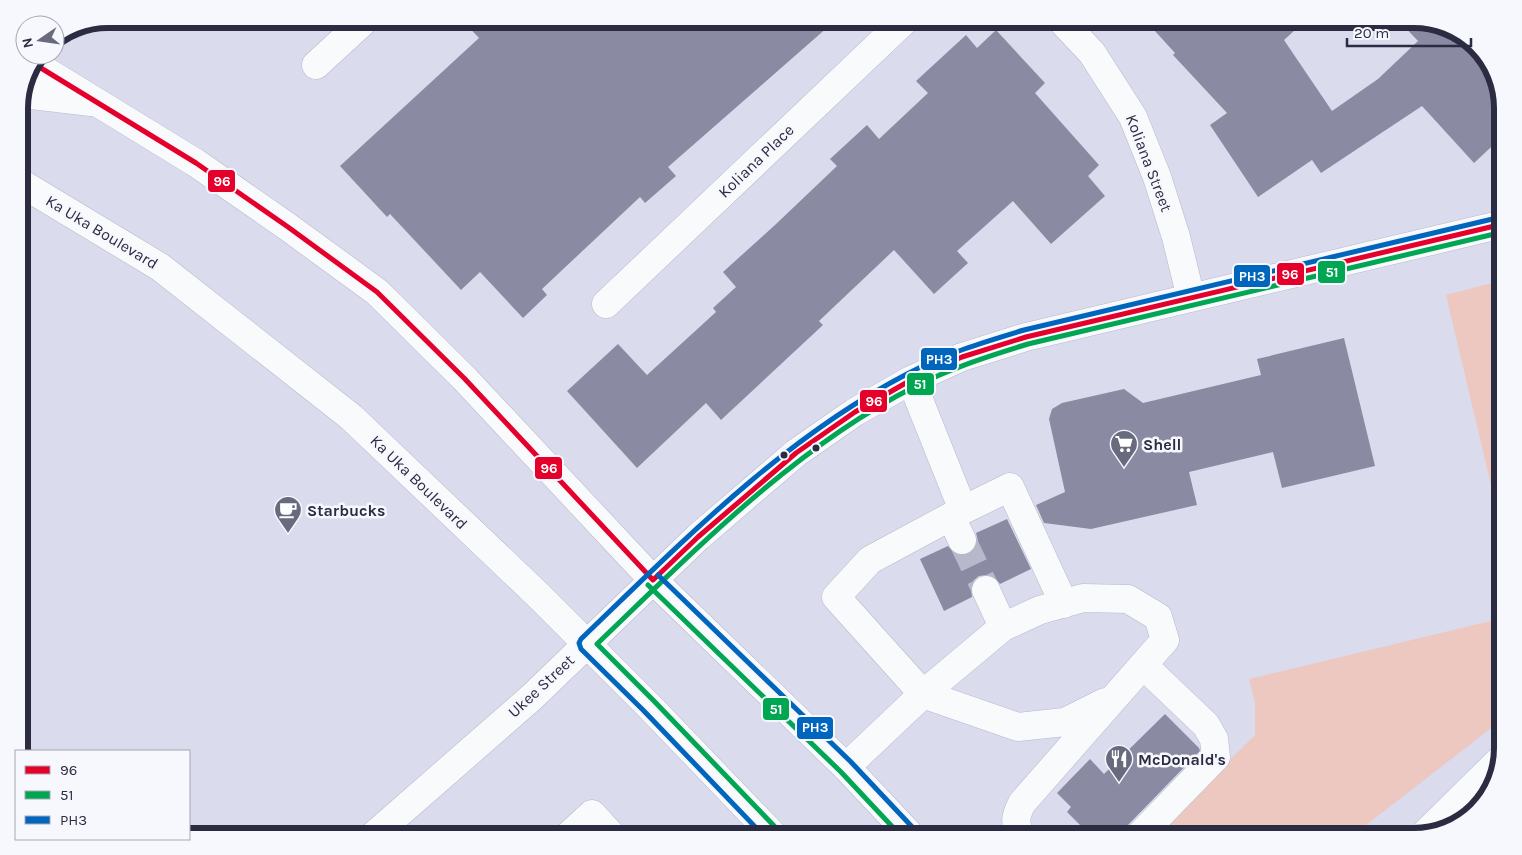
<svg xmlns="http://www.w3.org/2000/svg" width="1522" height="855" font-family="Karla,sans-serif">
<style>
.green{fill:#ecc8c1}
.building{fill:#8b8aa3}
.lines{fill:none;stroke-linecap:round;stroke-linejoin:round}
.minor-tunnel{stroke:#b7b9cb;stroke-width:28;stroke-dasharray:28 14;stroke-linecap:butt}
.minor-casing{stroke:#b6b8cb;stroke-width:29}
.major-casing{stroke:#b6b8cb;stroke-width:29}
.minor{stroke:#f9fafc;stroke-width:28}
.major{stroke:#f9fafc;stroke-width:28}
.bus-1-casing{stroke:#f7f8fe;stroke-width:9}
.bus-2-casing{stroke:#f7f8fe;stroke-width:9}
.bus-3-casing{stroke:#f7f8fe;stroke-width:9}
.bus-1{stroke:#e4002b;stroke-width:5}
.bus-2{stroke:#00a651;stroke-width:5}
.bus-3{stroke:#0065bd;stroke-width:5}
.bus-dot{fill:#2b2c41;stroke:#f7f8fe;stroke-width:2}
.labels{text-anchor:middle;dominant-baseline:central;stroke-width:5;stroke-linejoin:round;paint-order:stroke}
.street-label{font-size:16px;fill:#2b2c41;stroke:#f7f8fe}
.poi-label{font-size:16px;font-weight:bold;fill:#2b2c41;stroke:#f7f8fe;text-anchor:start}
.rim{fill:none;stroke:#2b2c41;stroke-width:6}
.line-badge{stroke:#f7f8fe;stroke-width:2}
.badge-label{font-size:14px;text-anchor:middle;font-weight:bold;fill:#fff}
</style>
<rect width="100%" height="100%" fill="#dadcee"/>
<!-- green -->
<path class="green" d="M 1503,280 L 1503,536 L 1446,295 Z
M 1503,618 L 1503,719 L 1352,836 L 1153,836 L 1255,735 L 1255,703 L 1249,679 Z"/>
<!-- building -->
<path class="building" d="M 461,19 L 837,19 L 668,167 L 676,176 L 645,203 L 640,197 L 542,289 L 547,295 L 523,318 L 480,272 L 461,290 L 390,214 L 387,217 L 340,166 L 479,38 Z
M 1144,19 L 1307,19 L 1284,40 L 1332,111 L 1378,79 L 1418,41 L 1397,19 L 1414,19 L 1459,30 L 1488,58 L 1503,102 L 1503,136 L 1474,163 L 1422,106 L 1321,173 L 1312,160 L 1258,197 L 1210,125 L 1227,113 L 1173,55 L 1175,53 Z
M 996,30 L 1045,83 L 1035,93 L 1099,165 L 1088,176 L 1105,196 L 1051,244 L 1013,201 L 957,251 L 968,263 L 934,294 L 894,250 L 819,321 L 823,325 L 721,420 L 706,403 L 637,468 L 567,391 L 618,344 L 647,375 L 716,312 L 713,308 L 736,287 L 723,272 L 775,225 L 837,166 L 830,159 L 867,125 L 879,139 L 928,93 L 916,81 L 966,35 L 977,48 Z
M 1344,338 L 1375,466 L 1282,488 L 1273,452 L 1189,472 L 1197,505 L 1091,529 L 1044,523 L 1036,505 L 1065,492 L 1049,419 L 1052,409 L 1062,403 L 1124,389 L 1143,403 L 1261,375 L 1257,359 Z
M 1007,519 L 1031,569 L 1000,584 L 995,578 L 988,575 L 979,576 L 973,581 L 971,588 L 972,597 L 944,611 L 920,559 L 948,546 L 954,553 L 961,556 L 968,554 L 975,548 L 978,541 L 976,533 Z
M 1165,714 L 1199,748 L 1200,751 L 1128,825 L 1119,836 L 1091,836 L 1067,812 L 1071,807 L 1057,793 L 1090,759 L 1104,774 Z"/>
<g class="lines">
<!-- minor-tunnel -->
<path class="minor-tunnel" d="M 962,540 L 986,590"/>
<defs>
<path id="minor" d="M 1060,19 L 1092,53 L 1133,117 L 1157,177 L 1176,237 L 1191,298
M 316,65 L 366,19
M 606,304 L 906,19
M 911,380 L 963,510 L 870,560 L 836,597 L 923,694 L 1003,627 L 1040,610 L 1083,598 L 1128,599 L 1158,617 L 1165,640 L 1022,803 C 1015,817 1014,822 1021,836
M 963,510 L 1010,487 L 1064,604
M 951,517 L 962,540
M 986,590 L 1003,627
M 846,767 L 923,694 L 1018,727 L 1065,722 L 1105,702
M 373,836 L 532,697 L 698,537 L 796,453 L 855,412 L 911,380 L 962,357 L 1026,337 L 1503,224
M 568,836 L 592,814 L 612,836
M 1139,836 L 1216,757 L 1214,739 L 1206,725 L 1143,665"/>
<path id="major" d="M 36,65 L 196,163 L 288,227 L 377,292 L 464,378 L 653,580 L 846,767 L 911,836
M 23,94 L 91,102
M 19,182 L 160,267 L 351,417 L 538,595 L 648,705 L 774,836
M 1426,833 L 1500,760"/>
</defs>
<!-- minor casing -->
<use href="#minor" class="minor-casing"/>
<!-- major casing -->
<use href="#major" class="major-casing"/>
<!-- minor -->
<use href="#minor" class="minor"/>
<!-- major -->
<use href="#major" class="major"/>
<defs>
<path id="bus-1" d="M 36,65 L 196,163 L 288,227 L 377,292 L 464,378 L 653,580 L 698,537 L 796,453 L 855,412 L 911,380 L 962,357 L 1026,337 L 1503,224"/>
<path id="bus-2" d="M 648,585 L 841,772 L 901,836
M 779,831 L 653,700 L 597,644 C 694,551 794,448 914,387 C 951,368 989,356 1028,344 L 1503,232"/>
<path id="bus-3" d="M 658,575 L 851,762 L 916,831
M 764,836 L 643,710 L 581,649 L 579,643 L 581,639 C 682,542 782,439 907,374 C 944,354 984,342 1024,330 L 1501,217"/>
</defs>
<!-- bus-1 casing -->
<use href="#bus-1" class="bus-1-casing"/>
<!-- bus-2 casing -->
<use href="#bus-2" class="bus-2-casing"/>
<!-- bus-3 casing -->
<use href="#bus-3" class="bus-3-casing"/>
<!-- bus-1 -->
<use href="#bus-1" class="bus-1"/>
<!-- bus-2 -->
<use href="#bus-2" class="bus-2"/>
<!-- bus-3 -->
<use href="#bus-3" class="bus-3"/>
</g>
<!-- icons -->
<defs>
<symbol id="supermarket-pin" viewBox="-11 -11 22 30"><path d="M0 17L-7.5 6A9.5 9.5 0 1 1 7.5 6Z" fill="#686a7e" stroke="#f7f8fe"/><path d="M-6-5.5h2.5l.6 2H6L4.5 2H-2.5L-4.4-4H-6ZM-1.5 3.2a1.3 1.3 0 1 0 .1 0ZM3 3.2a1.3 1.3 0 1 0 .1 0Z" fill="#fff"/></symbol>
<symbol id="cafe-pin" viewBox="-11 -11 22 30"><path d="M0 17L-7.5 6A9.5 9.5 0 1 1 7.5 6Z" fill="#686a7e" stroke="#f7f8fe"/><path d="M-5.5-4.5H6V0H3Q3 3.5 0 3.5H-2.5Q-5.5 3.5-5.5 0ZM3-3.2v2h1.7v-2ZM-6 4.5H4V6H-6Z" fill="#fff"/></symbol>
<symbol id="restaurant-pin" viewBox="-11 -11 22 30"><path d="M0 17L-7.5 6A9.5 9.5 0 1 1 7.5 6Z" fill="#686a7e" stroke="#f7f8fe"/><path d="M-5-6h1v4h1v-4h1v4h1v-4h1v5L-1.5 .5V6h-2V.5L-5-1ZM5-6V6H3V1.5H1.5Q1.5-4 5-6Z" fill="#fff"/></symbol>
</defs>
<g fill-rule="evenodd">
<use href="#supermarket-pin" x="1108" y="428" width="32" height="43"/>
<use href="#cafe-pin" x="272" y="494" width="32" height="43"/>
<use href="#restaurant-pin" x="1103" y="743" width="32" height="43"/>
</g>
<!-- markers -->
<g class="bus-dot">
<circle cx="816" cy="448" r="4.5"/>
<circle cx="784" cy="455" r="4.5"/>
</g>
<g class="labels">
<!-- street labels -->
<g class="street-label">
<text transform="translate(756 161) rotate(-44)">Koliana Place</text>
<text transform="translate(1149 163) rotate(69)">Koliana Street</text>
<text transform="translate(102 232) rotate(31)">Ka Uka Boulevard</text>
<text transform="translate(419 482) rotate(44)">Ka Uka Boulevard</text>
<text transform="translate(541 686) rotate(-43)">Ukee Street</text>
</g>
<!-- poi labels -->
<g class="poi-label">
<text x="1143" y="444">Shell</text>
<text x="307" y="510">Starbucks</text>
<text x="1138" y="759">McDonald's</text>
</g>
</g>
<!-- crop -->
<path d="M0 0H1522V855H0ZM108 28H1414A80 80 0 0 1 1494 108V748A80 80 0 0 1 1414 828H108A80 80 0 0 1 28 748V108A80 80 0 0 1 108 28Z" fill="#f7f8fe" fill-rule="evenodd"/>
<path class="rim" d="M108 28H1414A80 80 0 0 1 1494 108V748A80 80 0 0 1 1414 828H108A80 80 0 0 1 28 748V108A80 80 0 0 1 108 28Z"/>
<g class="line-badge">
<rect x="207" y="169" width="29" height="24" rx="5" fill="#e4002b"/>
<rect x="1317" y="260" width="29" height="24" rx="5" fill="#00a651"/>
<rect x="1276" y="262" width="29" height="24" rx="5" fill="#e4002b"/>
<rect x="1233" y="264" width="38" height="24" rx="5" fill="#0065bd"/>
<rect x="920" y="347" width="38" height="24" rx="5" fill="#0065bd"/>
<rect x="906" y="372" width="29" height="24" rx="5" fill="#00a651"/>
<rect x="859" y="389" width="29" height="24" rx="5" fill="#e4002b"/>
<rect x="534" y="456" width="29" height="24" rx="5" fill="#e4002b"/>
<rect x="762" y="697" width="28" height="24" rx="5" fill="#00a651"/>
<rect x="796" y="716" width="38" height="24" rx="5" fill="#0065bd"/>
</g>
<g class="badge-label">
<text x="222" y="186">96</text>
<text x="1332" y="277">51</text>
<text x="1290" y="279">96</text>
<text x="1252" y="281">PH3</text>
<text x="939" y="364">PH3</text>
<text x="920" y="389">51</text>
<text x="874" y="406">96</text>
<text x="549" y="473">96</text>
<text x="776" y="714">51</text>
<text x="815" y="732">PH3</text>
</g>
<!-- legend -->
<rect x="15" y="750" width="175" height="90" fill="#f7f8fe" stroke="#a5a6b2"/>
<rect x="25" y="766" width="25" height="8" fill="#e4002b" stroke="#a5a6b2"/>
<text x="60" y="775" font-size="15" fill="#2b2c41">96</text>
<rect x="25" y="791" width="25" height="8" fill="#00a651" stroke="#a5a6b2"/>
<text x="60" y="800" font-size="15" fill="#2b2c41">51</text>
<rect x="25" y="816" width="25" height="8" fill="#0065bd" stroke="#a5a6b2"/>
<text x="60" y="825" font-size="15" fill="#2b2c41">PH3</text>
<!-- north arrow -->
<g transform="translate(40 40) rotate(257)"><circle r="24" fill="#f7f8fe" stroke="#a5a6b2"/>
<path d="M0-4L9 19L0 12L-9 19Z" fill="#686a7e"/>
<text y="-8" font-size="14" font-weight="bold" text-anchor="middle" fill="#2b2c41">N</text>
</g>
<!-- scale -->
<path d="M1347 38v8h124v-8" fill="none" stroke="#2b2c41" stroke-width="2.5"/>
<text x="1354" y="38" font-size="15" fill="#2b2c41" stroke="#f7f8fe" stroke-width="4" paint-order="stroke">20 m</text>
</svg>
